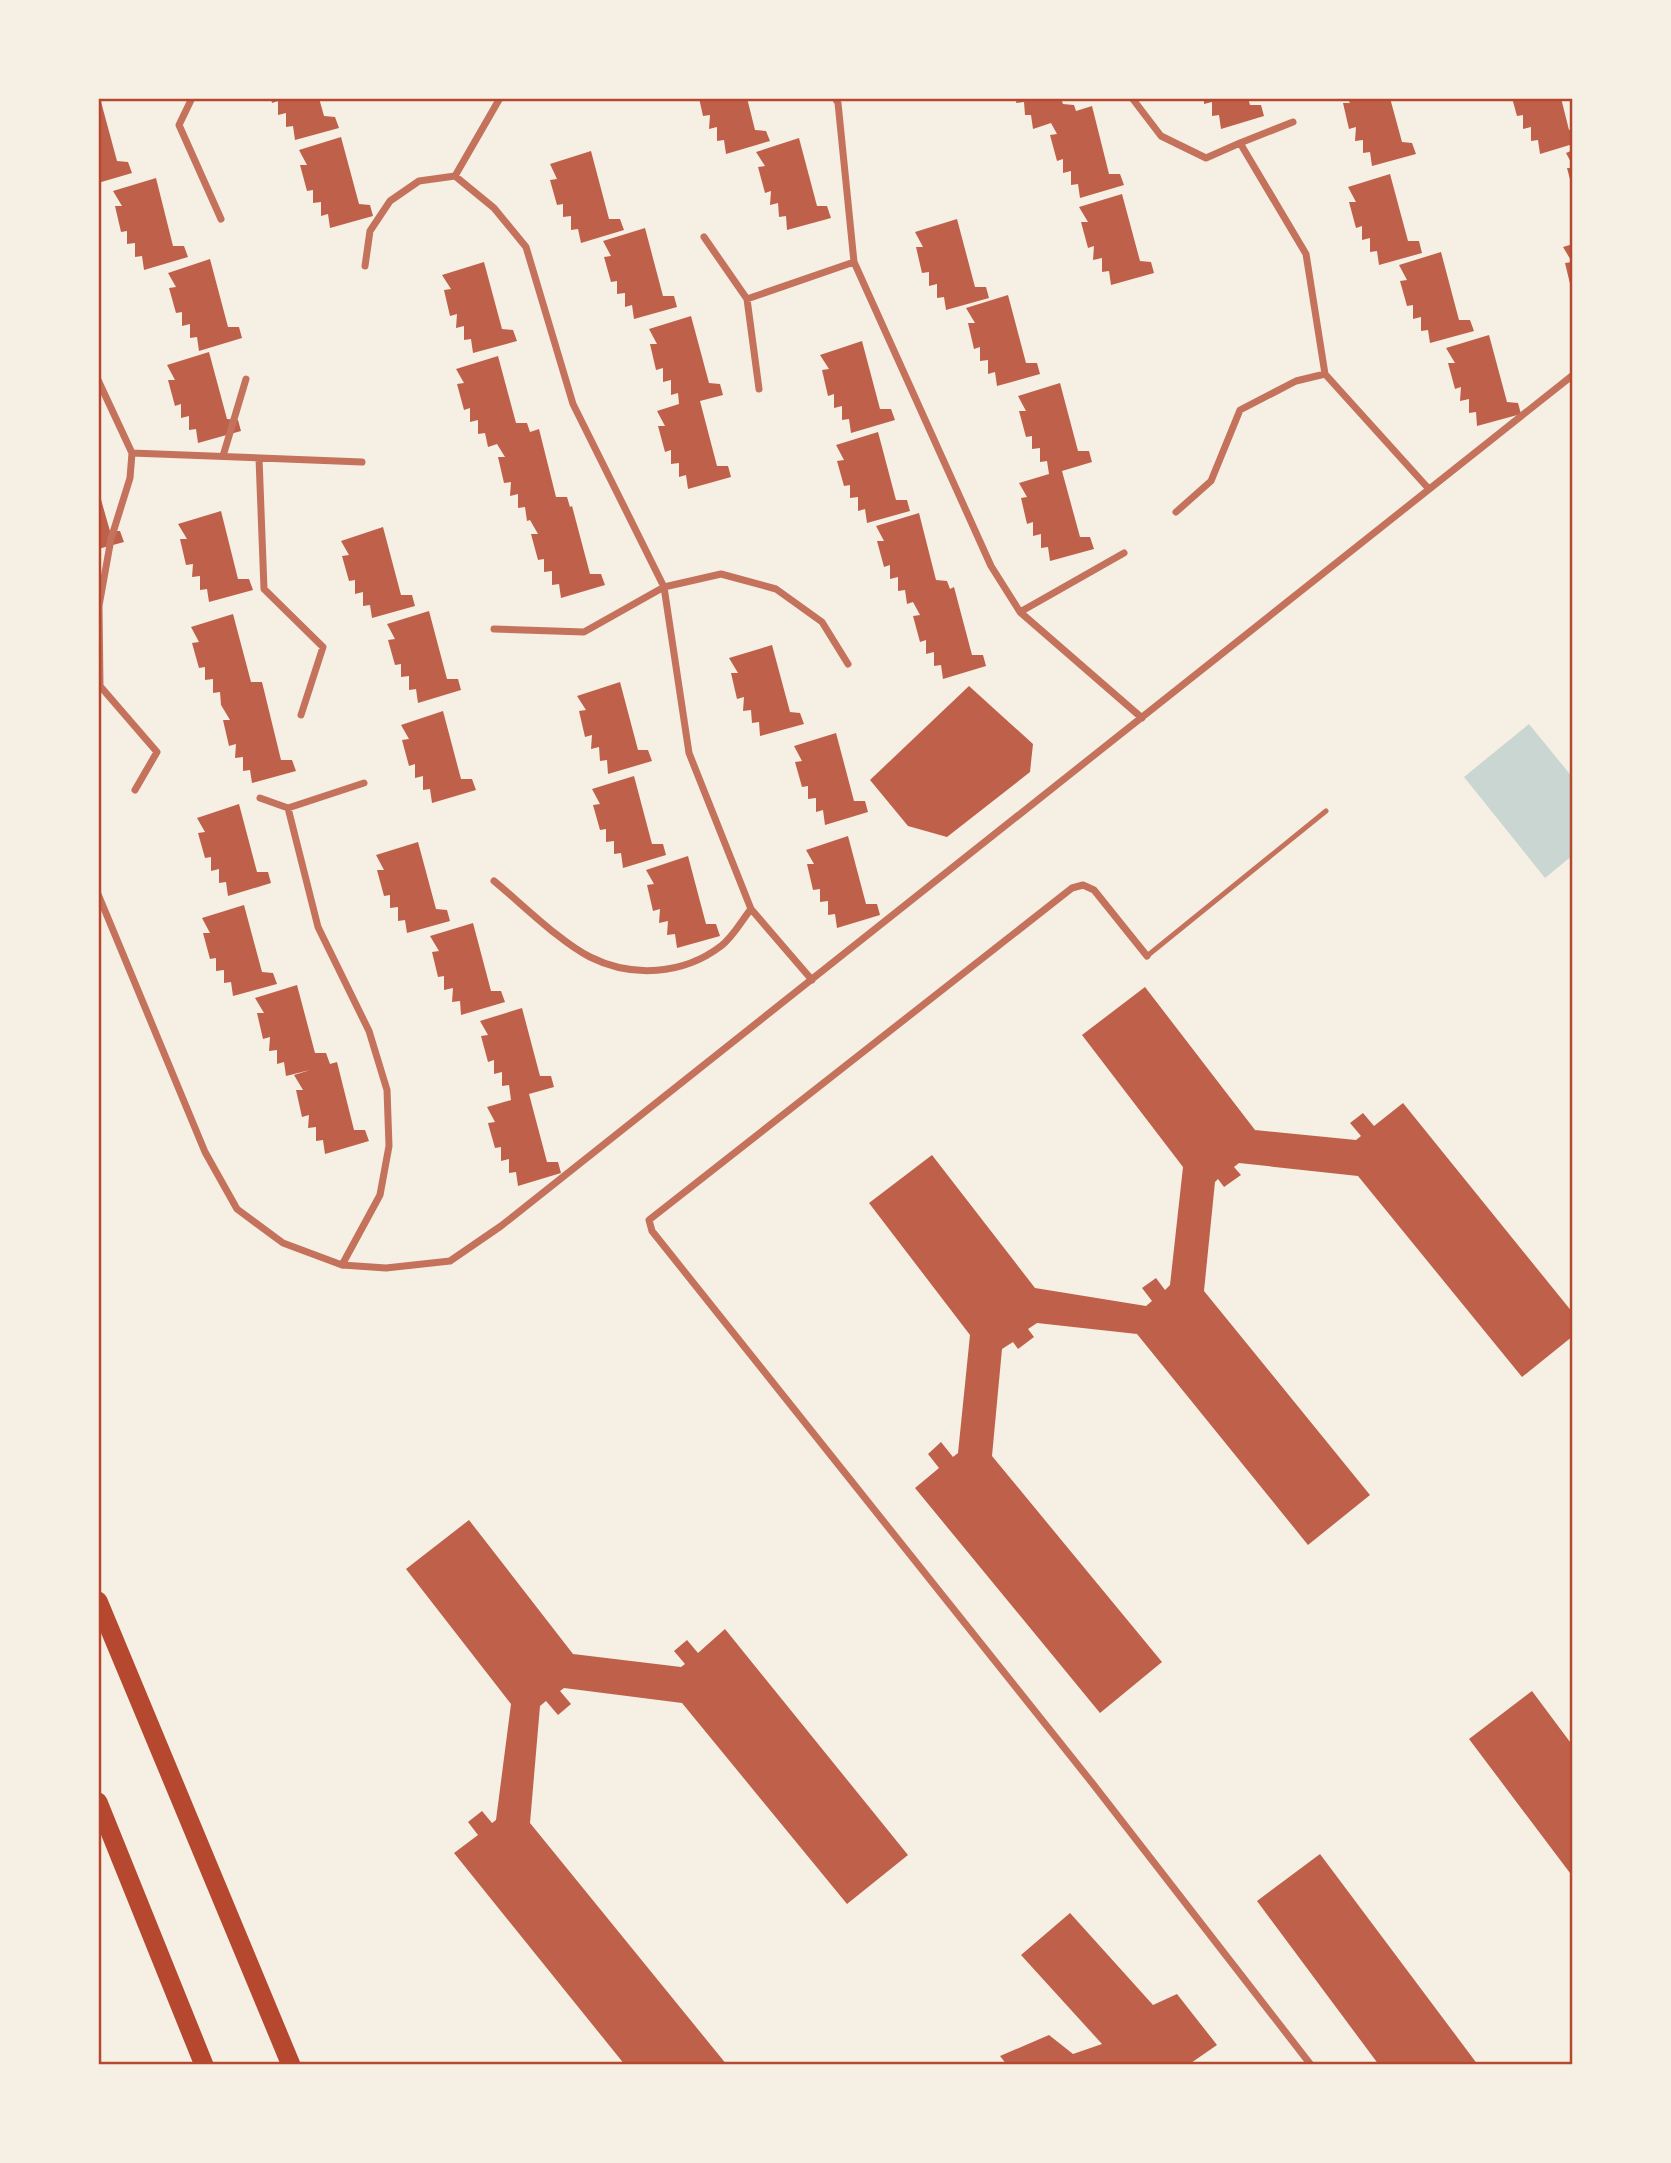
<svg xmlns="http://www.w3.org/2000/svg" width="1671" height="2163" font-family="'Work Sans',sans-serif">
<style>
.water{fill:#c9d6d2}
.building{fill:#bf614a}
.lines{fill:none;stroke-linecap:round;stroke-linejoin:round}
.service{stroke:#c5725c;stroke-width:5}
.minor{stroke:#c5725c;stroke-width:7}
.trunk{stroke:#b5482f;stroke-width:19}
.neatline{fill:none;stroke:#b5482f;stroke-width:2.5}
</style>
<rect width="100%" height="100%" fill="#f6efe4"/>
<!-- water -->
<path class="water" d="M 1529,724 L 1573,778 L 1573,855 L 1545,878 L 1464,777 Z"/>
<!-- building -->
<path class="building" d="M 98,98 L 100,98 L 117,161 L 128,162 L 132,173 L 98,183 Z
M 271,98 L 319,98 L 324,116 L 335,117 L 339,128 L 295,140 L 293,126 L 286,127 L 286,113 L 278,115 L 278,101 L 272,103 Z
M 699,98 L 747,98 L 755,130 L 766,131 L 770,141 L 726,154 L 724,140 L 717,141 L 717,127 L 709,129 L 710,115 L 703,116 Z
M 1017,98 L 1061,98 L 1063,104 L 1074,105 L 1076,111 L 1092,106 L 1109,174 L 1120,174 L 1124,185 L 1080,198 L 1078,184 L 1071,185 L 1071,171 L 1063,173 L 1063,159 L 1057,161 L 1050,135 L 1057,134 L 1051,123 L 1033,129 L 1031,115 L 1025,115 L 1024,102 L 1016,103 Z
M 1204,98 L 1248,98 L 1250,105 L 1261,105 L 1264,116 L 1221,129 L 1219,115 L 1212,116 L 1212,102 L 1204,104 Z
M 1347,98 L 1390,98 L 1402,142 L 1412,143 L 1416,154 L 1372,166 L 1370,152 L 1363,153 L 1363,140 L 1355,141 L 1356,127 L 1349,129 L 1343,103 L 1350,103 Z
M 1512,98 L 1561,98 L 1569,130 L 1573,130 L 1573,144 L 1540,154 L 1538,140 L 1531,141 L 1531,127 L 1523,129 L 1523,115 L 1517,116 Z
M 341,137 L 359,204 L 370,205 L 373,216 L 330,228 L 328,214 L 321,216 L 321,202 L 313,203 L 313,190 L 307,191 L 300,165 L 307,165 L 299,150 Z
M 799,138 L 817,206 L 827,206 L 831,218 L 787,230 L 786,216 L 779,217 L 778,203 L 770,205 L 771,191 L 765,193 L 758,167 L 765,166 L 756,152 Z
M 1573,150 L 1573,166 L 1566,153 Z
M 591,151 L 609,219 L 620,219 L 624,230 L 581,243 L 578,229 L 571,230 L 571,216 L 563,217 L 563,204 L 557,205 L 550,180 L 557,179 L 550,164 Z
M 1567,168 L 1573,168 L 1573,187 L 1572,187 Z
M 1390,174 L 1408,241 L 1419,241 L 1422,253 L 1379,265 L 1377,251 L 1370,252 L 1370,238 L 1362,240 L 1362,226 L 1356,228 L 1349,202 L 1356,202 L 1348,187 Z
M 156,178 L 173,246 L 184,246 L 188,257 L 144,270 L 142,256 L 135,257 L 135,243 L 127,244 L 127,231 L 121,232 L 115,206 L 122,206 L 113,191 Z
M 1122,194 L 1140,261 L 1151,262 L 1154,273 L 1111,285 L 1109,271 L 1102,272 L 1102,258 L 1093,260 L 1094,246 L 1088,248 L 1081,222 L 1088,222 L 1079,207 Z
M 957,219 L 975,287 L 986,287 L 989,298 L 946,310 L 944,297 L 937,298 L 937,284 L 929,286 L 929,272 L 922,273 L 916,247 L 923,247 L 915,232 Z
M 645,228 L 663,296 L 674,296 L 677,307 L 634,319 L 632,305 L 625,307 L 625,293 L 617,294 L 617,281 L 611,282 L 604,257 L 611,256 L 603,241 Z
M 1573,244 L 1573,291 L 1572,292 L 1565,263 L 1572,262 L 1563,247 Z
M 1441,252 L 1459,320 L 1470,320 L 1474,331 L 1430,343 L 1428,330 L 1421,331 L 1421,317 L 1413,319 L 1413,305 L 1407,306 L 1400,281 L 1407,280 L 1399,265 Z
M 210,259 L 228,327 L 239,327 L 242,338 L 199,351 L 197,337 L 190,338 L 190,324 L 182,326 L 182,312 L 176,313 L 169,288 L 176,287 L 168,273 Z
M 484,262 L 502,329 L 513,330 L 517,341 L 473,353 L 471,339 L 464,340 L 464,326 L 456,328 L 457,314 L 450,316 L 444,290 L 451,289 L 442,275 Z
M 1008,295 L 1026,363 L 1037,363 L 1040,374 L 997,386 L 995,372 L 988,374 L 988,360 L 980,361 L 980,347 L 974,349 L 968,323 L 975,323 L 966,308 Z
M 691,316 L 709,383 L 720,384 L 723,395 L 700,401 L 717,466 L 728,466 L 731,477 L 688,489 L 686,475 L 679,477 L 679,463 L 671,464 L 671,450 L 665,452 L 658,426 L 665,426 L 657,411 L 679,404 L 678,393 L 671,395 L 671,380 L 663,382 L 663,368 L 656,370 L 650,344 L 657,344 L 649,329 Z
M 1489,335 L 1507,402 L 1518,403 L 1521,414 L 1477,426 L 1476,412 L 1469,413 L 1469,399 L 1460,401 L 1461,387 L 1455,389 L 1448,363 L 1455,363 L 1446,348 Z
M 862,341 L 880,409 L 891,409 L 895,420 L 851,433 L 849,419 L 842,420 L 842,406 L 834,408 L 834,394 L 828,396 L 822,370 L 829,369 L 820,355 Z
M 209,352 L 227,419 L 238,420 L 241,431 L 198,443 L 196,429 L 189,430 L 189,416 L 181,418 L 181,404 L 175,406 L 168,380 L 175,380 L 167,365 Z
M 498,356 L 516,423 L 527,423 L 530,432 L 539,429 L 556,497 L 567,497 L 570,507 L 572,506 L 590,574 L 601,574 L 605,585 L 561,598 L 559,584 L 552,585 L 552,571 L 544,572 L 544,559 L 538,560 L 531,534 L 538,534 L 530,520 L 527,521 L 525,507 L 518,508 L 518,494 L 510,496 L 511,482 L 504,483 L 498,457 L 505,457 L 497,444 L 488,447 L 485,433 L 478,434 L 478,420 L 470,422 L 470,408 L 464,410 L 457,384 L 464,383 L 456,369 Z
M 1060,383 L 1078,451 L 1089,451 L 1092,462 L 1062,471 L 1080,537 L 1090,537 L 1094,549 L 1050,561 L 1048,547 L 1041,548 L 1041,534 L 1033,536 L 1033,522 L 1027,524 L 1021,498 L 1027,497 L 1019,483 L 1049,474 L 1047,461 L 1040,462 L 1040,448 L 1032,449 L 1032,436 L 1026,437 L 1019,411 L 1026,411 L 1018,396 Z
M 878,432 L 896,500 L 907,500 L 910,511 L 867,523 L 865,509 L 858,511 L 858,497 L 850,498 L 850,485 L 844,486 L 837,461 L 844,460 L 836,445 Z
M 98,489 L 110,531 L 120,531 L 124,542 L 98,549 Z
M 221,511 L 238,579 L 249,579 L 253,590 L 209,602 L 207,589 L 200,590 L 200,576 L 192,577 L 193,564 L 186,565 L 180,539 L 187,539 L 178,524 Z
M 919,513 L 936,580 L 947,581 L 950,589 L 954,587 L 972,655 L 983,655 L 986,666 L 943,679 L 941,665 L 934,666 L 934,652 L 926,654 L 926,640 L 920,642 L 913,616 L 920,615 L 913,602 L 907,604 L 905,590 L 898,591 L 898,577 L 890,579 L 890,565 L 884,567 L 877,541 L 884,541 L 876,526 Z
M 383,527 L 401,595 L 412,595 L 415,606 L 372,618 L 370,605 L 363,606 L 363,592 L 355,594 L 355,580 L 349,581 L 342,556 L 349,555 L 341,541 Z
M 429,611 L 447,679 L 458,679 L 461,690 L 418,703 L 416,689 L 409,690 L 409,676 L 401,677 L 401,664 L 395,665 L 388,640 L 395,639 L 387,624 Z
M 233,614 L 251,682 L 262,682 L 281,760 L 292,760 L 296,771 L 252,783 L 250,770 L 243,771 L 243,757 L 235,758 L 236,744 L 229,746 L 223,720 L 230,720 L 221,705 L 220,692 L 213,693 L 213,679 L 205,680 L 205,667 L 199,668 L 192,643 L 199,642 L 191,627 Z
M 772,645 L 790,712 L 800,713 L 804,724 L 760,736 L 759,722 L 752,723 L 751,710 L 743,711 L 744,697 L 737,699 L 731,673 L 738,673 L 729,658 Z
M 620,682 L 638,750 L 648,750 L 652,761 L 608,774 L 607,760 L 600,761 L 599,747 L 591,749 L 592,735 L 585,737 L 579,711 L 586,710 L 577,696 Z
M 969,686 L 1033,744 L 1030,772 L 947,837 L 908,826 L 870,780 Z
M 443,711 L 461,779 L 472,779 L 476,790 L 432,803 L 430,789 L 423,790 L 423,776 L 415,778 L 415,764 L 409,766 L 402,740 L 409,739 L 401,725 Z
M 836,733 L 854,801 L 865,801 L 868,812 L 825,825 L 823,810 L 816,812 L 816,798 L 808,799 L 808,786 L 802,787 L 795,762 L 802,761 L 794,746 Z
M 634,776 L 652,844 L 663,844 L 666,855 L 623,868 L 621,853 L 614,854 L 614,841 L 606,842 L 606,829 L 600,830 L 593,805 L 600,804 L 592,789 Z
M 239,804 L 257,872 L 268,872 L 271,883 L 228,896 L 226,882 L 219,883 L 219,869 L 211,871 L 211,857 L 205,858 L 198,833 L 205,832 L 197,818 Z
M 848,836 L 866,904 L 877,904 L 880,915 L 837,928 L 835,914 L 828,915 L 828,901 L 820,902 L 820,889 L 813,890 L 807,864 L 814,864 L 806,850 Z
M 418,842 L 436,909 L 447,910 L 450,921 L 407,933 L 405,920 L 398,921 L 398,907 L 390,908 L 390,895 L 384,896 L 377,870 L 384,870 L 376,855 Z
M 688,856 L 706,924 L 716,924 L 720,936 L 677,948 L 675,934 L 667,935 L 668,921 L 659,923 L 660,909 L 653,911 L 647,885 L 654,884 L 646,870 Z
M 244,905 L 262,972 L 273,973 L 277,984 L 233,996 L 231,982 L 224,983 L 224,970 L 216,971 L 216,958 L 210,959 L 203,933 L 210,933 L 202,918 Z
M 473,923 L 491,991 L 501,991 L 505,1002 L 461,1015 L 460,1001 L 452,1002 L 453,988 L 444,990 L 444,976 L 438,977 L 432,952 L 439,951 L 430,936 Z
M 297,985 L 315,1053 L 326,1053 L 330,1064 L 337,1062 L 354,1130 L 365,1130 L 369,1141 L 325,1154 L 323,1140 L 316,1141 L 316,1127 L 308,1128 L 309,1115 L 302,1117 L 296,1090 L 303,1090 L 294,1075 L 310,1070 L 286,1076 L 284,1062 L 277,1064 L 277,1050 L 269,1051 L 270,1037 L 263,1039 L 257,1013 L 264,1013 L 255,998 Z
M 1145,987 L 1255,1130 L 1356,1140 L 1361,1136 L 1350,1123 L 1363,1113 L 1374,1126 L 1403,1103 L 1573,1313 L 1573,1336 L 1522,1377 L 1358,1176 L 1239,1163 L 1234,1167 L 1241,1175 L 1224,1187 L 1218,1179 L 1215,1182 L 1204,1291 L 1370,1495 L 1308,1545 L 1137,1334 L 1037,1323 L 1028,1329 L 1034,1337 L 1018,1349 L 1013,1342 L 1002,1349 L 992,1456 L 1162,1662 L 1100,1713 L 915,1488 L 939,1468 L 928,1454 L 941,1442 L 953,1457 L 958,1453 L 970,1335 L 869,1203 L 932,1155 L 1035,1288 L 1146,1306 L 1152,1301 L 1142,1288 L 1156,1278 L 1165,1290 L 1170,1285 L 1183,1167 L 1082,1035 Z
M 522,1008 L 540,1076 L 551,1076 L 554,1087 L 529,1094 L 547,1162 L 558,1162 L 561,1173 L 518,1186 L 516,1172 L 509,1173 L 509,1159 L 501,1161 L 501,1147 L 495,1148 L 491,1134 L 488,1123 L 495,1122 L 487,1107 L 511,1100 L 509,1085 L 502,1086 L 502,1072 L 494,1074 L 494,1060 L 488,1062 L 481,1036 L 488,1035 L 480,1021 Z
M 469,1520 L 573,1654 L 681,1667 L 685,1664 L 674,1651 L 687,1640 L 698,1653 L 725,1629 L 908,1855 L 847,1904 L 682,1703 L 564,1688 L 560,1691 L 571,1704 L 558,1715 L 546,1701 L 540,1706 L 530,1823 L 727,2065 L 625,2065 L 454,1853 L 478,1835 L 468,1822 L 482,1811 L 492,1823 L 496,1820 L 511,1704 L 406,1569 Z
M 1532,1691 L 1573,1746 L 1573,1877 L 1469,1739 Z
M 1320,1854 L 1478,2065 L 1379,2065 L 1257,1901 Z
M 1070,1913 L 1153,2005 L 1177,1994 L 1217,2045 L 1188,2065 L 1007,2065 L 1000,2056 L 1049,2035 L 1073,2054 L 1102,2044 L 1021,1955 Z"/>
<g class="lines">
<!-- service -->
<path class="service" d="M 1147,956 L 1326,811"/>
<!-- minor -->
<path class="minor" d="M 192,98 L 179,125 L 221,219
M 835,98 L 838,103 L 854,262 L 991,566 L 1020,612 L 1142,718
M 1132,98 L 1161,136 L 1206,158 L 1240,143 L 1306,254 L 1325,374 L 1428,488
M 1240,143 L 1293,122
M 455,176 L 494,208 L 526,247 L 573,404 L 664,587 L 689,753 L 751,909 C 742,920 733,937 721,946 C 683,975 632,978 590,957 C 560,942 521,903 494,881
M 704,237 L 747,299 L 759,389
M 365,266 L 370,231 L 390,201 L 419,181 L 455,176 L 500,98
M 747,299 L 854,262
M 98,380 L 132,453 L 130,478 L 111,539 L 99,606 L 100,686 L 157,752 L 135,790
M 132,453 L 362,462
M 223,456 L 246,379
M 259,458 L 264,589 L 323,647 L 301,715
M 1176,512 L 1211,481 L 1240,410 L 1296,381 L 1325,374
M 1020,612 L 1124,553
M 494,629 L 584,632 L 664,587 L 721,574 L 776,589 L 822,622 L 848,664
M 260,798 L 288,808 L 364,783
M 288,808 L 318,927 L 369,1031 L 387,1090 L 389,1146 L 380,1195 L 342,1265
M 98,894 L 205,1152 L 237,1209 L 283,1243 L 342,1265 L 386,1268 L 450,1261 L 501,1226 L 1573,375
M 751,909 L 812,980
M 1147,956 L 1094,890 L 1083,885 L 1072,888 L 649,1220 L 652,1231 L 1093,1784 L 1311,2065"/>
<!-- trunk -->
<path class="trunk" d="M 98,1601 L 291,2065
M 98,1802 L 204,2065"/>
</g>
<!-- border -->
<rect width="1671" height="2163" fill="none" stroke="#f6efe4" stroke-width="200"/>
<rect x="100" y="100" width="1471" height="1963" class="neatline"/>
</svg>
